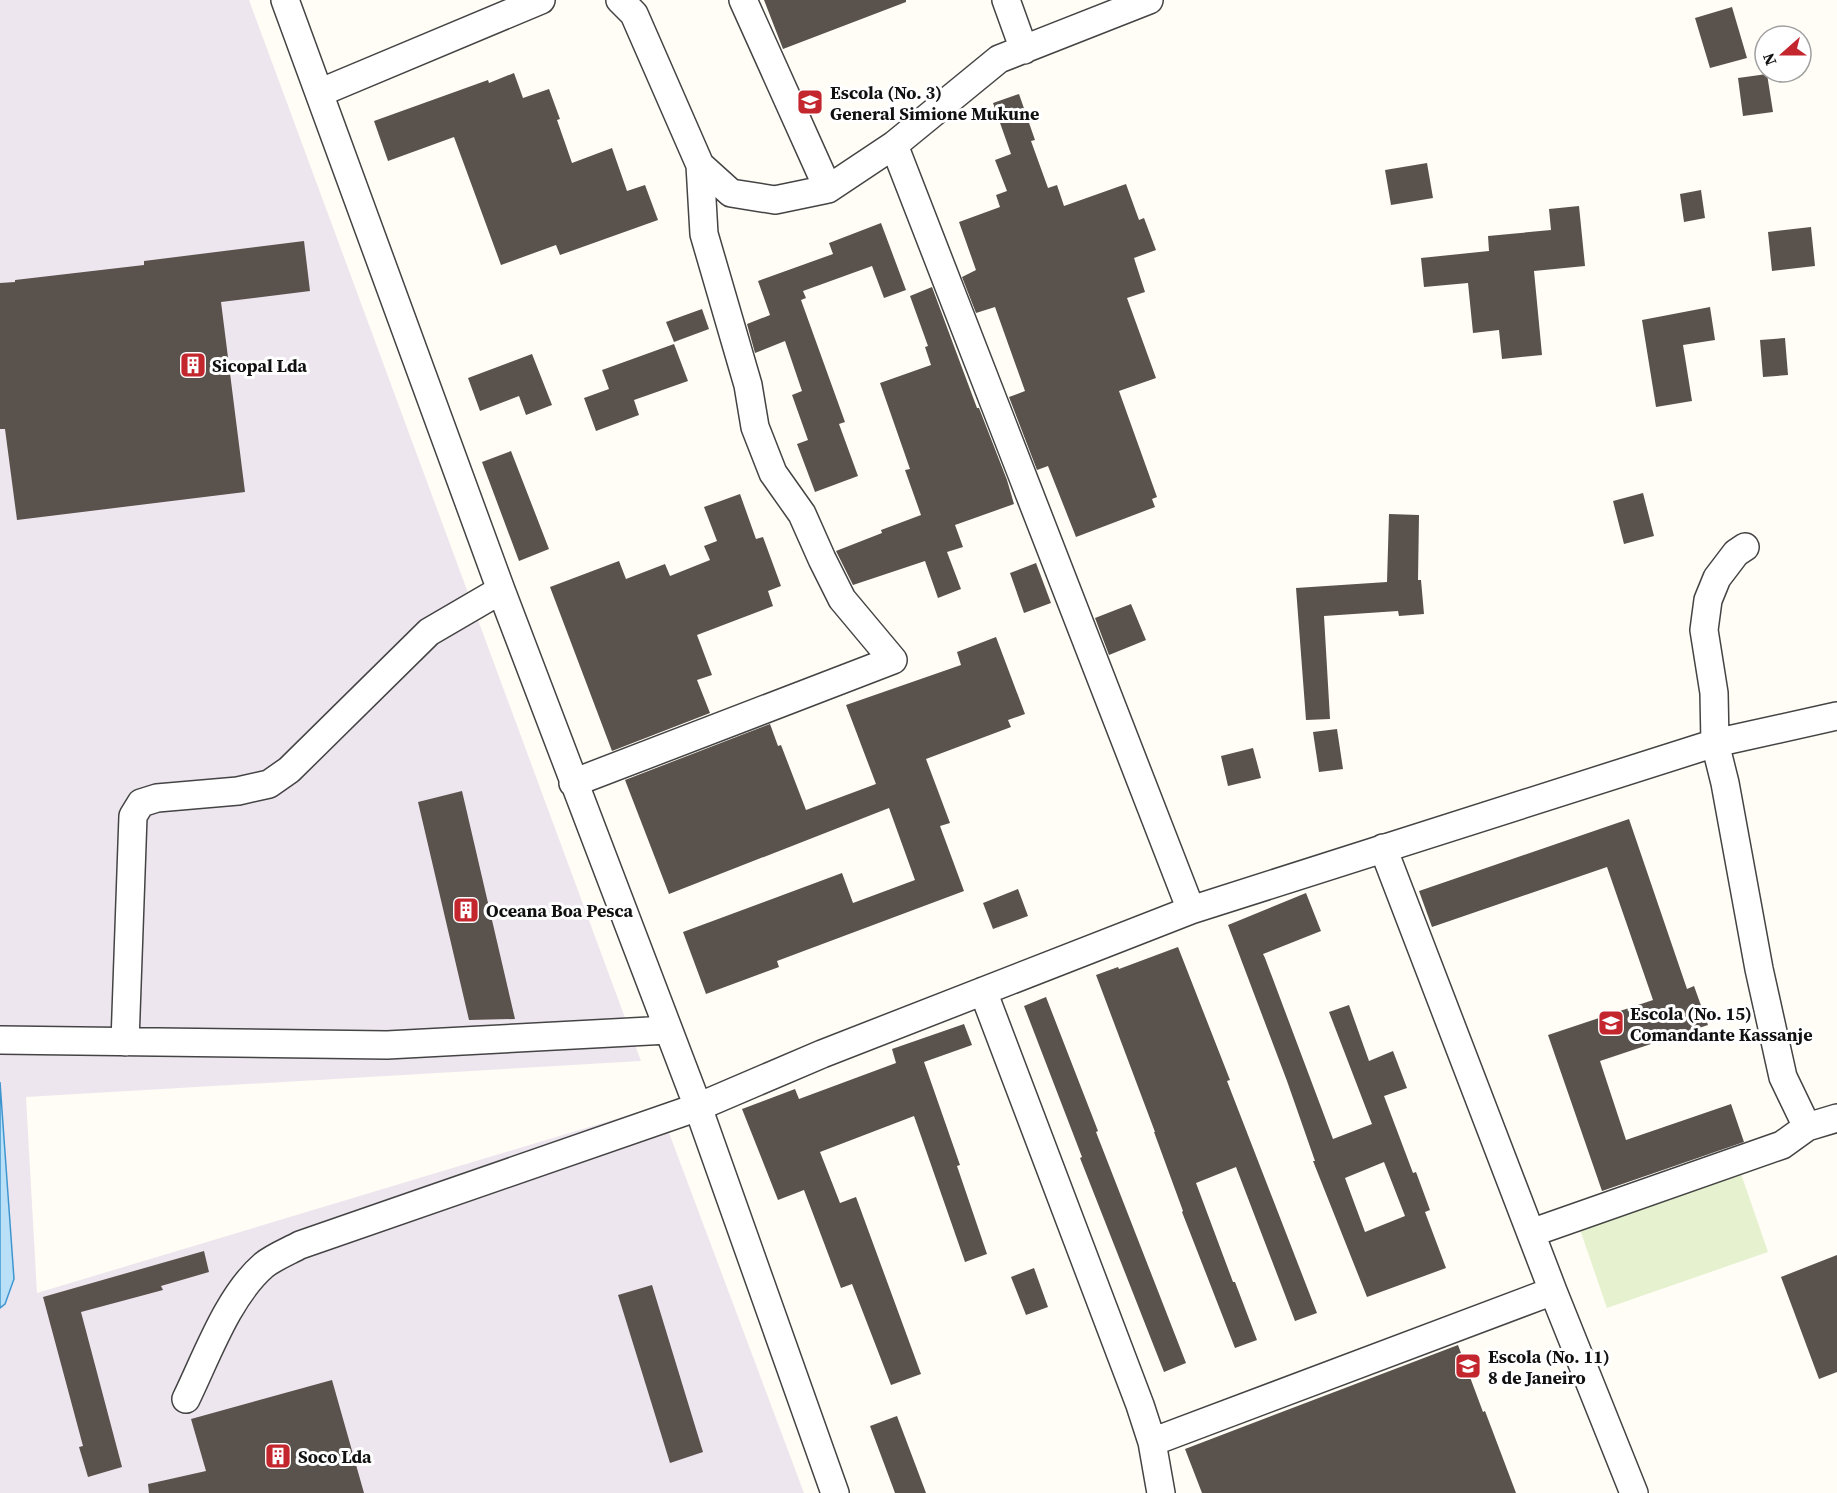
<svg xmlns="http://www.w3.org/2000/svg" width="1837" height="1493" font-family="'Source Serif 4',serif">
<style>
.industrial{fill:#eee6ef}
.pitch{fill:#e6f2cf}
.water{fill:#b9e0f7;stroke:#3f96cf;stroke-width:1.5}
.building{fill:#5a524d;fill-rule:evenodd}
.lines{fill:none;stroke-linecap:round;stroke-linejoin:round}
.minor-casing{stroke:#444;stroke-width:30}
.minor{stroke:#fff;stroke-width:27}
.labels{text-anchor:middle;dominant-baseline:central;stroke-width:6;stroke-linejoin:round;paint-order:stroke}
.poi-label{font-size:18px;font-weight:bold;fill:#111;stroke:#fff;text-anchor:start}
</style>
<rect width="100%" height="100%" fill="#fffdf5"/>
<!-- industrial -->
<path class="industrial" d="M 0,0 L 249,0 L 641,1061 L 26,1097 L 37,1293 L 659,1106 L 804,1493 L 0,1493 L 0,1308 L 5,1304 L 0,1082 Z"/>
<!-- pitch -->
<path class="pitch" d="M 1738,1165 L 1768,1252 L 1607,1308 L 1577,1221 Z"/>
<!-- water -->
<path class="water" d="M 0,1082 L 14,1279 L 5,1304 L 0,1308 Z"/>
<!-- building -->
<path class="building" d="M 764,0 L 906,0 L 906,2 L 783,49 Z
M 1732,7 L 1747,58 L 1710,68 L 1695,18 Z
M 514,73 L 523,98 L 549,89 L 560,119 L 557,120 L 572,163 L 612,148 L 627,191 L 645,185 L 658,220 L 560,255 L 556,245 L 501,265 L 454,137 L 388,161 L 374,121 L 488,80 L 489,83 Z
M 1767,74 L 1773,112 L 1743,116 L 1738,78 Z
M 1019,94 L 1035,140 L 1031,141 L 1048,188 L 1057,185 L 1064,206 L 1126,184 L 1139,220 L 1144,218 L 1156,250 L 1134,258 L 1145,292 L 1127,298 L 1156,378 L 1119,391 L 1157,497 L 1152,499 L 1155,507 L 1076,537 L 1048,466 L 1037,470 L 1009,397 L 1025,391 L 995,307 L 976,313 L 962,277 L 976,270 L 959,222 L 1000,207 L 996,195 L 1007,191 L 995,160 L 1011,154 L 993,103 Z
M 1427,163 L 1433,198 L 1391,205 L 1385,170 Z
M 1701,190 L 1705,218 L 1684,222 L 1680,194 Z
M 1579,206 L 1585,266 L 1534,271 L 1542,355 L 1502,359 L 1499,330 L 1473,333 L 1468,283 L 1424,287 L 1421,258 L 1489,251 L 1488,236 L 1551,230 L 1549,209 Z
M 881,223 L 906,290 L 884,298 L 872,266 L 803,291 L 806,298 L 801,300 L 845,422 L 839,424 L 858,476 L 815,492 L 797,444 L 808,440 L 792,395 L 802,391 L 785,341 L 755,353 L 747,324 L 770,315 L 758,281 L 833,254 L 829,243 Z
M 1811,227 L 1815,266 L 1772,271 L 1768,232 Z
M 304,241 L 310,291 L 221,302 L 245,492 L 17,520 L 5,429 L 0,429 L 0,283 L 15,282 L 15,280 L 144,265 L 144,261 Z
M 932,287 L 977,408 L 979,408 L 1007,480 L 1014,504 L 955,525 L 963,547 L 947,552 L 961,589 L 938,598 L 925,561 L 853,585 L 836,551 L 882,533 L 881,530 L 921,515 L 905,470 L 910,469 L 880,383 L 931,365 L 925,347 L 928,346 L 910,296 Z
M 1710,307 L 1715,340 L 1683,345 L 1692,401 L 1656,407 L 1642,320 Z
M 702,309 L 709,329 L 674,342 L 666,322 Z
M 1785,338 L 1788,375 L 1763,377 L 1760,340 Z
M 674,344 L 688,381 L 634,400 L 639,415 L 596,431 L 584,398 L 609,389 L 602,370 Z
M 532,354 L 552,405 L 526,415 L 519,396 L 480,411 L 468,378 Z
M 511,451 L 549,549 L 519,561 L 482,462 Z
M 1643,493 L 1654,536 L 1624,544 L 1613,501 Z
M 740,494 L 756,539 L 763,537 L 781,586 L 768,591 L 773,606 L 697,635 L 712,675 L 697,680 L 710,713 L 612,751 L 550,587 L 619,561 L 626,579 L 665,564 L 670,576 L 710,560 L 704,546 L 717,541 L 704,507 Z
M 1389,514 L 1419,515 L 1418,580 L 1421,580 L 1424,614 L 1399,616 L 1398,611 L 1324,616 L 1330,719 L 1306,720 L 1296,588 L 1387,582 Z
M 1036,563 L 1051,603 L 1024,613 L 1010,573 Z
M 1131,604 L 1146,640 L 1109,655 L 1095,618 Z
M 996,637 L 1025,714 L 1008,720 L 1011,727 L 926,759 L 950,823 L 940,826 L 964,891 L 777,961 L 779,967 L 706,994 L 683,932 L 842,873 L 853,903 L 915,880 L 889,808 L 669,894 L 625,780 L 770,724 L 778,746 L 781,745 L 806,810 L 876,784 L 846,705 L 961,665 L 957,652 Z
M 1337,729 L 1343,769 L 1319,772 L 1313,732 Z
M 1253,748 L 1261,778 L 1228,786 L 1221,756 Z
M 462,791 L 515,1019 L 469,1020 L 418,802 Z
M 1629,819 L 1687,989 L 1694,986 L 1708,1025 L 1600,1061 L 1626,1140 L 1731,1104 L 1744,1142 L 1602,1191 L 1548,1035 L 1653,1000 L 1607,867 L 1432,927 L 1419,891 Z
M 1018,889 L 1028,916 L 993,929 L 983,903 Z
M 1306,893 L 1321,931 L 1263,954 L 1265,958 L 1333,1139 L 1372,1124 L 1329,1012 L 1349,1005 L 1369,1061 L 1393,1051 L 1407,1088 L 1384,1096 L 1413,1173 L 1416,1172 L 1430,1210 L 1425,1212 L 1446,1268 L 1367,1297 L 1313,1161 L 1315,1161 L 1287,1081 L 1228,925 ZM 1384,1162 L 1405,1216 L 1365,1232 L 1345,1178 Z
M 1178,947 L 1230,1080 L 1227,1081 L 1317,1313 L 1295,1321 L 1236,1167 L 1196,1183 L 1233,1282 L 1235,1282 L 1257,1340 L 1235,1348 L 1182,1212 L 1183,1211 L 1154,1132 L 1155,1132 L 1096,975 L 1118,967 L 1119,969 Z
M 1046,997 L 1098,1131 L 1096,1132 L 1186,1363 L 1164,1372 L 1080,1158 L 1082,1157 L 1024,1006 Z
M 964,1024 L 972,1045 L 924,1062 L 960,1165 L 957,1166 L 987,1254 L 965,1262 L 914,1116 L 820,1152 L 840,1203 L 856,1197 L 921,1374 L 891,1385 L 852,1284 L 841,1288 L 804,1190 L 778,1200 L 742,1109 L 795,1089 L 799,1099 L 896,1063 L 892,1049 Z
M 204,1251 L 209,1272 L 161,1286 L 163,1290 L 81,1312 L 122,1467 L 88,1477 L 79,1447 L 83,1446 L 43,1297 Z
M 1837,1255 L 1837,1372 L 1819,1379 L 1781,1277 Z
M 1034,1268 L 1048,1307 L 1026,1315 L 1011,1277 Z
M 652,1285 L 703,1452 L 670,1463 L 618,1295 Z
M 1458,1345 L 1483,1412 L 1485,1411 L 1516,1493 L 1202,1493 L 1185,1449 Z
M 332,1380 L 364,1493 L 149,1493 L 148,1484 L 206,1471 L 191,1419 Z
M 897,1416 L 926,1493 L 895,1493 L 870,1426 Z"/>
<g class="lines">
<defs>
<path id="minor" d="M 285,0 L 501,590 L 698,1107 L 835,1493
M 620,0 L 634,14 L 700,165 L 731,193 L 775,200 L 828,189 L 894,145 L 999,59 L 1149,0
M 743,0 L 828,189
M 1006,0 L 1024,50
M 319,93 L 541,0
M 894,145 L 1191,910
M 1745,547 L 1736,553 L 1717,578 L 1708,600 L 1704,630 L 1714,693 L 1715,743 L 1725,783 L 1759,969 L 1783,1077 L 1807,1127
M 573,783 L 893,660 L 842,599 L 822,559 L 802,514 L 773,473 L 755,427 L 748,385 L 704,234 L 700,165
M 1383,848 L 1553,1291 L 1634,1493
M 983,991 L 1140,1405 L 1152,1442 L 1161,1493
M 0,1040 L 387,1045 L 668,1030
M 125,1042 L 133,816 L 141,803 L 157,798 L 238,791 L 269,784 L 289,770 L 429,632 L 501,590
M 1531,1233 L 1782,1145 L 1807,1127 L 1837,1118
M 186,1399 C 207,1356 228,1296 264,1265 C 274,1257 289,1251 300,1245 L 698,1107 L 822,1054 L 1191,910 L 1715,743 L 1837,716
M 1152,1442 L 1553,1291"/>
</defs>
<!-- minor casing -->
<use href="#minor" class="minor-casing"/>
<!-- minor -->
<use href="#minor" class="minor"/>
</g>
<!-- icons -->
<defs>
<symbol id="school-square" viewBox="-11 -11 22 22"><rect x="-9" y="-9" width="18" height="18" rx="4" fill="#c4262e" stroke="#fff"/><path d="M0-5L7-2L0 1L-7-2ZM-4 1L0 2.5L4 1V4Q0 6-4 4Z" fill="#fff"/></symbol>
<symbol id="building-square" viewBox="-11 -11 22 22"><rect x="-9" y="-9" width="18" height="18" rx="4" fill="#c4262e" stroke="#fff"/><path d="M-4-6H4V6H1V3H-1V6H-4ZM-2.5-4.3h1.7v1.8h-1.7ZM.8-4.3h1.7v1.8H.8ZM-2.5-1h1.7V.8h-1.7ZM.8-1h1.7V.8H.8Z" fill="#fff"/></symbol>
</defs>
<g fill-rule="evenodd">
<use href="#school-square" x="795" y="87" width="30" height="30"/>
<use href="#building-square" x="178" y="350" width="30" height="30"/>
<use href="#building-square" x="451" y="895" width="30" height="30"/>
<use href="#school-square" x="1596" y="1008" width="30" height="30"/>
<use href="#school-square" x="1453" y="1351" width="30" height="30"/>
<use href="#building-square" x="263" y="1441" width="30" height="30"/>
</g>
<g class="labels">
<!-- poi labels -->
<g class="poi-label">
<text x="830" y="92">Escola (No. 3)<tspan x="830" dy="21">General Simione Mukune</tspan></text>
<text x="212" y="365">Sicopal Lda</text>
<text x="486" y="910">Oceana Boa Pesca</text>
<text x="1630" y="1013">Escola (No. 15)<tspan x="1630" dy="21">Comandante Kassanje</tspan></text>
<text x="1488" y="1356">Escola (No. 11)<tspan x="1488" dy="21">8 de Janeiro</tspan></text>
<text x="298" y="1456">Soco Lda</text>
</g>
</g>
<!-- north arrow -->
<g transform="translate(1783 54) rotate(249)"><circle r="28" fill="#ffffff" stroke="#a0a0a0" stroke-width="1.5"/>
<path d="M0-4.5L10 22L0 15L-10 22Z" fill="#c4262e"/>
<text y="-9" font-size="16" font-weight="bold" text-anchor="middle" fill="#111111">N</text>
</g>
</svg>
